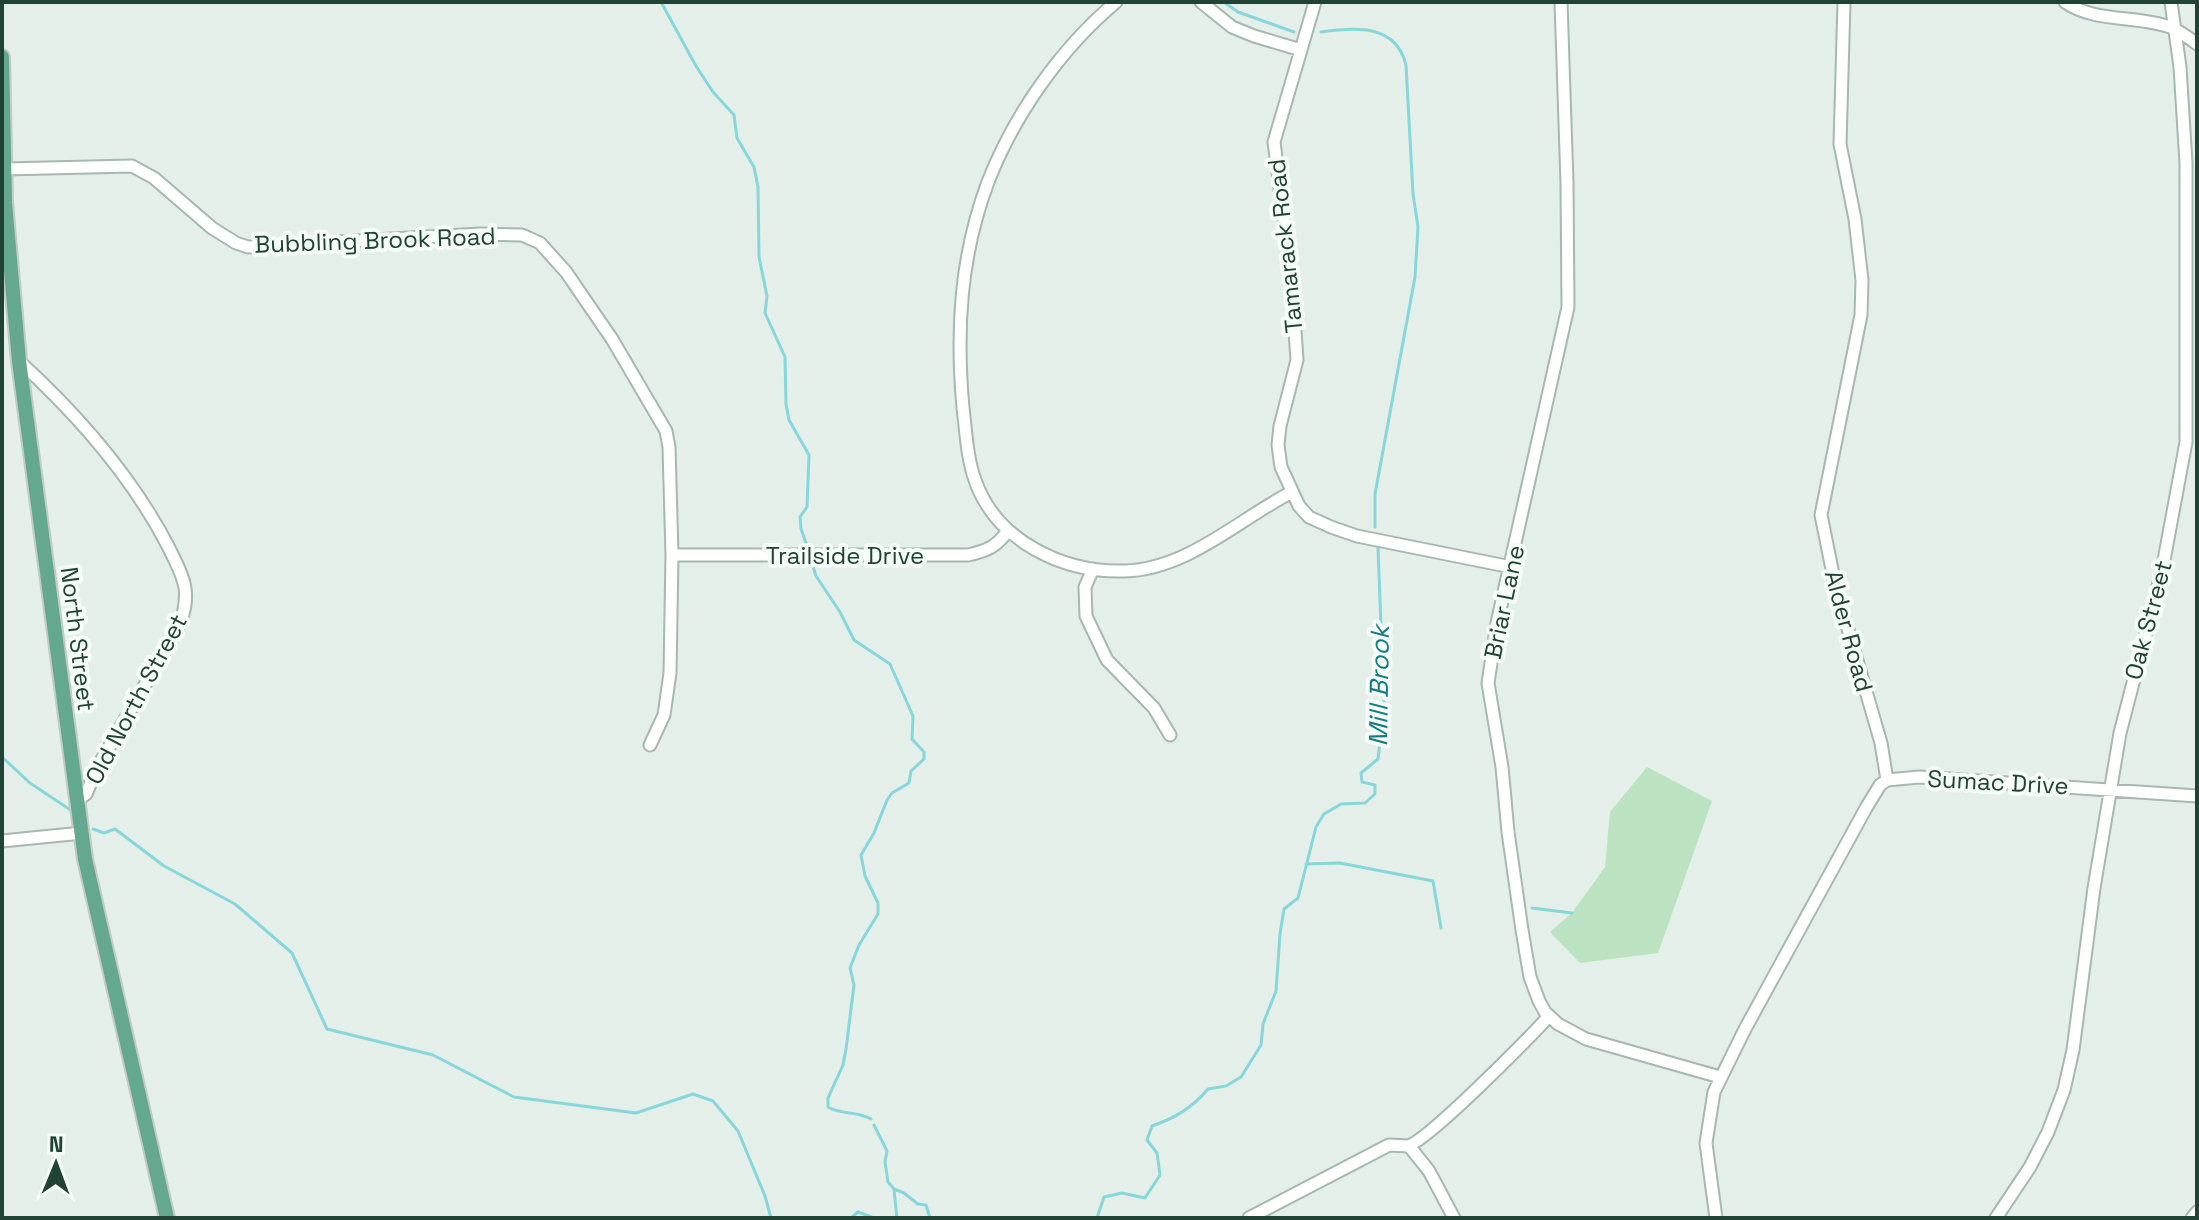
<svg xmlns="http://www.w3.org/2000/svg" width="2199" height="1220" font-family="'Space Grotesk',sans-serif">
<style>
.green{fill:#bbe2c1}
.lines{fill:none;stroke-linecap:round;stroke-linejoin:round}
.stream{stroke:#87d6d9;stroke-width:3}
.minor-casing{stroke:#a6b8b0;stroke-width:15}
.major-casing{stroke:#c1cac7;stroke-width:18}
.minor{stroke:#fff;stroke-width:11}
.major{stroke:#64a98f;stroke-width:14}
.labels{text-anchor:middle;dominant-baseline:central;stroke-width:8;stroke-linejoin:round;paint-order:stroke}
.street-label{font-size:24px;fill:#214336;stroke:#f5fbf7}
.water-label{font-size:26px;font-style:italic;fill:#147b80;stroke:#f5fbf7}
</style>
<rect width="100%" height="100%" fill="#e4efe9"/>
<!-- green -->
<path class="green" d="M 1647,767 L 1712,801 L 1658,953 L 1580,963 L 1550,932 L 1572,913 L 1605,867 L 1610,812 Z"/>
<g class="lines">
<!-- stream -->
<path class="stream" d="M 661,2 L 696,66 L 713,92 L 734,115 L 737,138 L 754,167 L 758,187 L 759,257 L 767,296 L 765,313 L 785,357 L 786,404 L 789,420 L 809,455 L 807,507 L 800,517 L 801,529 L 806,543
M 1224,2 L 1238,12 L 1294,32
M 1321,32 C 1356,27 1396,24 1406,65 L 1413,194 L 1418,227 L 1415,277 L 1375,494 L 1375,527
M 811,560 L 816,576 L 840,612 L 854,640 L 890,664 L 913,716 L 912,739 L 924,752 L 924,759 L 911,771 L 909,783 L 892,793 L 887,800 L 874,833 L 861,855 L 865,876 L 878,903 L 878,914 L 859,945 L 850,968 L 854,985 L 846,1049 L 843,1065 L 828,1098 L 828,1107 C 841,1115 858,1111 871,1119
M 2,757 L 30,783 L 69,809
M 93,829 L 104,833 L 115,829 L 164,866 L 235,904 L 292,953 L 327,1029 L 433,1055 L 514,1097 L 636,1113 L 693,1094 L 713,1101 L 738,1131 L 765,1196 L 771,1218
M 1306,864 L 1340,863 L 1433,881 L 1441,928
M 1532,908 L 1572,913
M 874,1125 L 887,1151 L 885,1162 L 888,1182 L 894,1189 L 904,1193 L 918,1204 L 926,1205 L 930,1218
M 894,1190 L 897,1218
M 851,1218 L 858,1212 L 874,1218
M 1097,1218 L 1104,1197 L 1122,1193 L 1145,1198 L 1160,1175 L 1157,1153 L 1147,1140 L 1152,1126 C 1175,1118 1192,1108 1208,1089 L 1226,1086 L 1241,1077 L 1261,1045 L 1263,1024 L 1276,991 L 1280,934 L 1284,909 L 1298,898 L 1316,827 L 1324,814 L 1341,804 L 1365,803 L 1375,794 L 1375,785 L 1362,782 L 1361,773 L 1378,759 L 1384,706 L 1378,548"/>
<defs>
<path id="minor" d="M 1116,2 C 1061,48 1014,115 988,182 C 960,257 956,330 963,408 C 966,432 967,458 975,480 C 996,541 1063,573 1125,571 C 1188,569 1239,519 1292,492
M 1201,2 L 1232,27 L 1254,36 L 1301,50
M 1315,2 L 1274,142 L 1291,274 L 1297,360 L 1280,426 L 1278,445 L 1281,467 L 1299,506 L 1309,517 L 1331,527 L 1357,536 L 1511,567
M 1561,2 L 1567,183 L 1568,307 L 1497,623 L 1488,683 L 1502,767 L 1508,832 L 1522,930 L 1530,977 L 1539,1001 L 1545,1012 L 1558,1024 L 1586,1039 L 1720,1077
M 2065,2 C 2095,23 2137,15 2170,27 C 2180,31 2189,38 2197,44
M 5,169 L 132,166 L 154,178 L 212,228 L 236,243 L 248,247 L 480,234 L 522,235 L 540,243 L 566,272 L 612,339 L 666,431 L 669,447 L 672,555 L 670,673 L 664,715 L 650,745
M 19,361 C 77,414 133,478 169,548 C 175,561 183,574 185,588 C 187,601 184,612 180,624 L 96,770 L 86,794 L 77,801
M 672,555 L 968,555 C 987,551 998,546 1008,530
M 1093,569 L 1085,587 L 1086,616 L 1107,660 L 1154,708 L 1170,735
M 1887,780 L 1919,777 L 2197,796
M 2,841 L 82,833
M 1409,1146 L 1429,1171 L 1454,1218
M 1249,1218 L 1389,1145 C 1395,1145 1402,1146 1407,1146 C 1426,1143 1531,1036 1549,1016
M 1716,1218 L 1706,1143 L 1714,1092 L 1745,1029 L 1866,808 L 1880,785 L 1887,780 L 1881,743 L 1835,584 L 1821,515 L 1861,315 L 1862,280 L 1855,219 L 1840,144 L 1844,2
M 1996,1218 L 2030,1167 L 2048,1132 L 2064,1090 L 2073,1050 L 2094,888 L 2120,733 L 2162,571 L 2186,442 L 2186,163 L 2180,67 L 2171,2
M 2192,1218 L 2197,1212"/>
<path id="major" d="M 2,57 L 5,203 L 19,361 L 85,859 L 167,1218"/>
</defs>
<!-- minor casing -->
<use href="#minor" class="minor-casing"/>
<!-- major casing -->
<use href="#major" class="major-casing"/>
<!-- minor -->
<use href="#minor" class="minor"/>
<!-- major -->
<use href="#major" class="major"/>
</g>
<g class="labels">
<!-- street labels -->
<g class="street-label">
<text transform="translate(375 240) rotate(-2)">Bubbling Brook Road</text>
<text transform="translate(1285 246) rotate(-96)">Tamarack Road</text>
<text x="845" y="555">Trailside Drive</text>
<text transform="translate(1504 602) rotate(-78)">Briar Lane</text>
<text transform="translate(2148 620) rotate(-75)">Oak Street</text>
<text transform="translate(1849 631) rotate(75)">Alder Road</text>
<text transform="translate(78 639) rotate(83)">North Street</text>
<text transform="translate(136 699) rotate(-62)">Old North Street</text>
<text transform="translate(1998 782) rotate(3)">Sumac Drive</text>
</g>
<!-- water labels -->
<g class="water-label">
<text transform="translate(1379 686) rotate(-89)">Mill Brook</text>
</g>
</g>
<!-- border -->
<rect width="2199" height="1220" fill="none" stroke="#214336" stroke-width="8"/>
<!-- north arrow -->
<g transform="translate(56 1164) rotate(1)" stroke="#f5fbf7" stroke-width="6" paint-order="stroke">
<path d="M0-6L14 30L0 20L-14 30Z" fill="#214336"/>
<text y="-12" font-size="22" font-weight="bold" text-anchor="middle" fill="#214336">N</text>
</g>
</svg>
